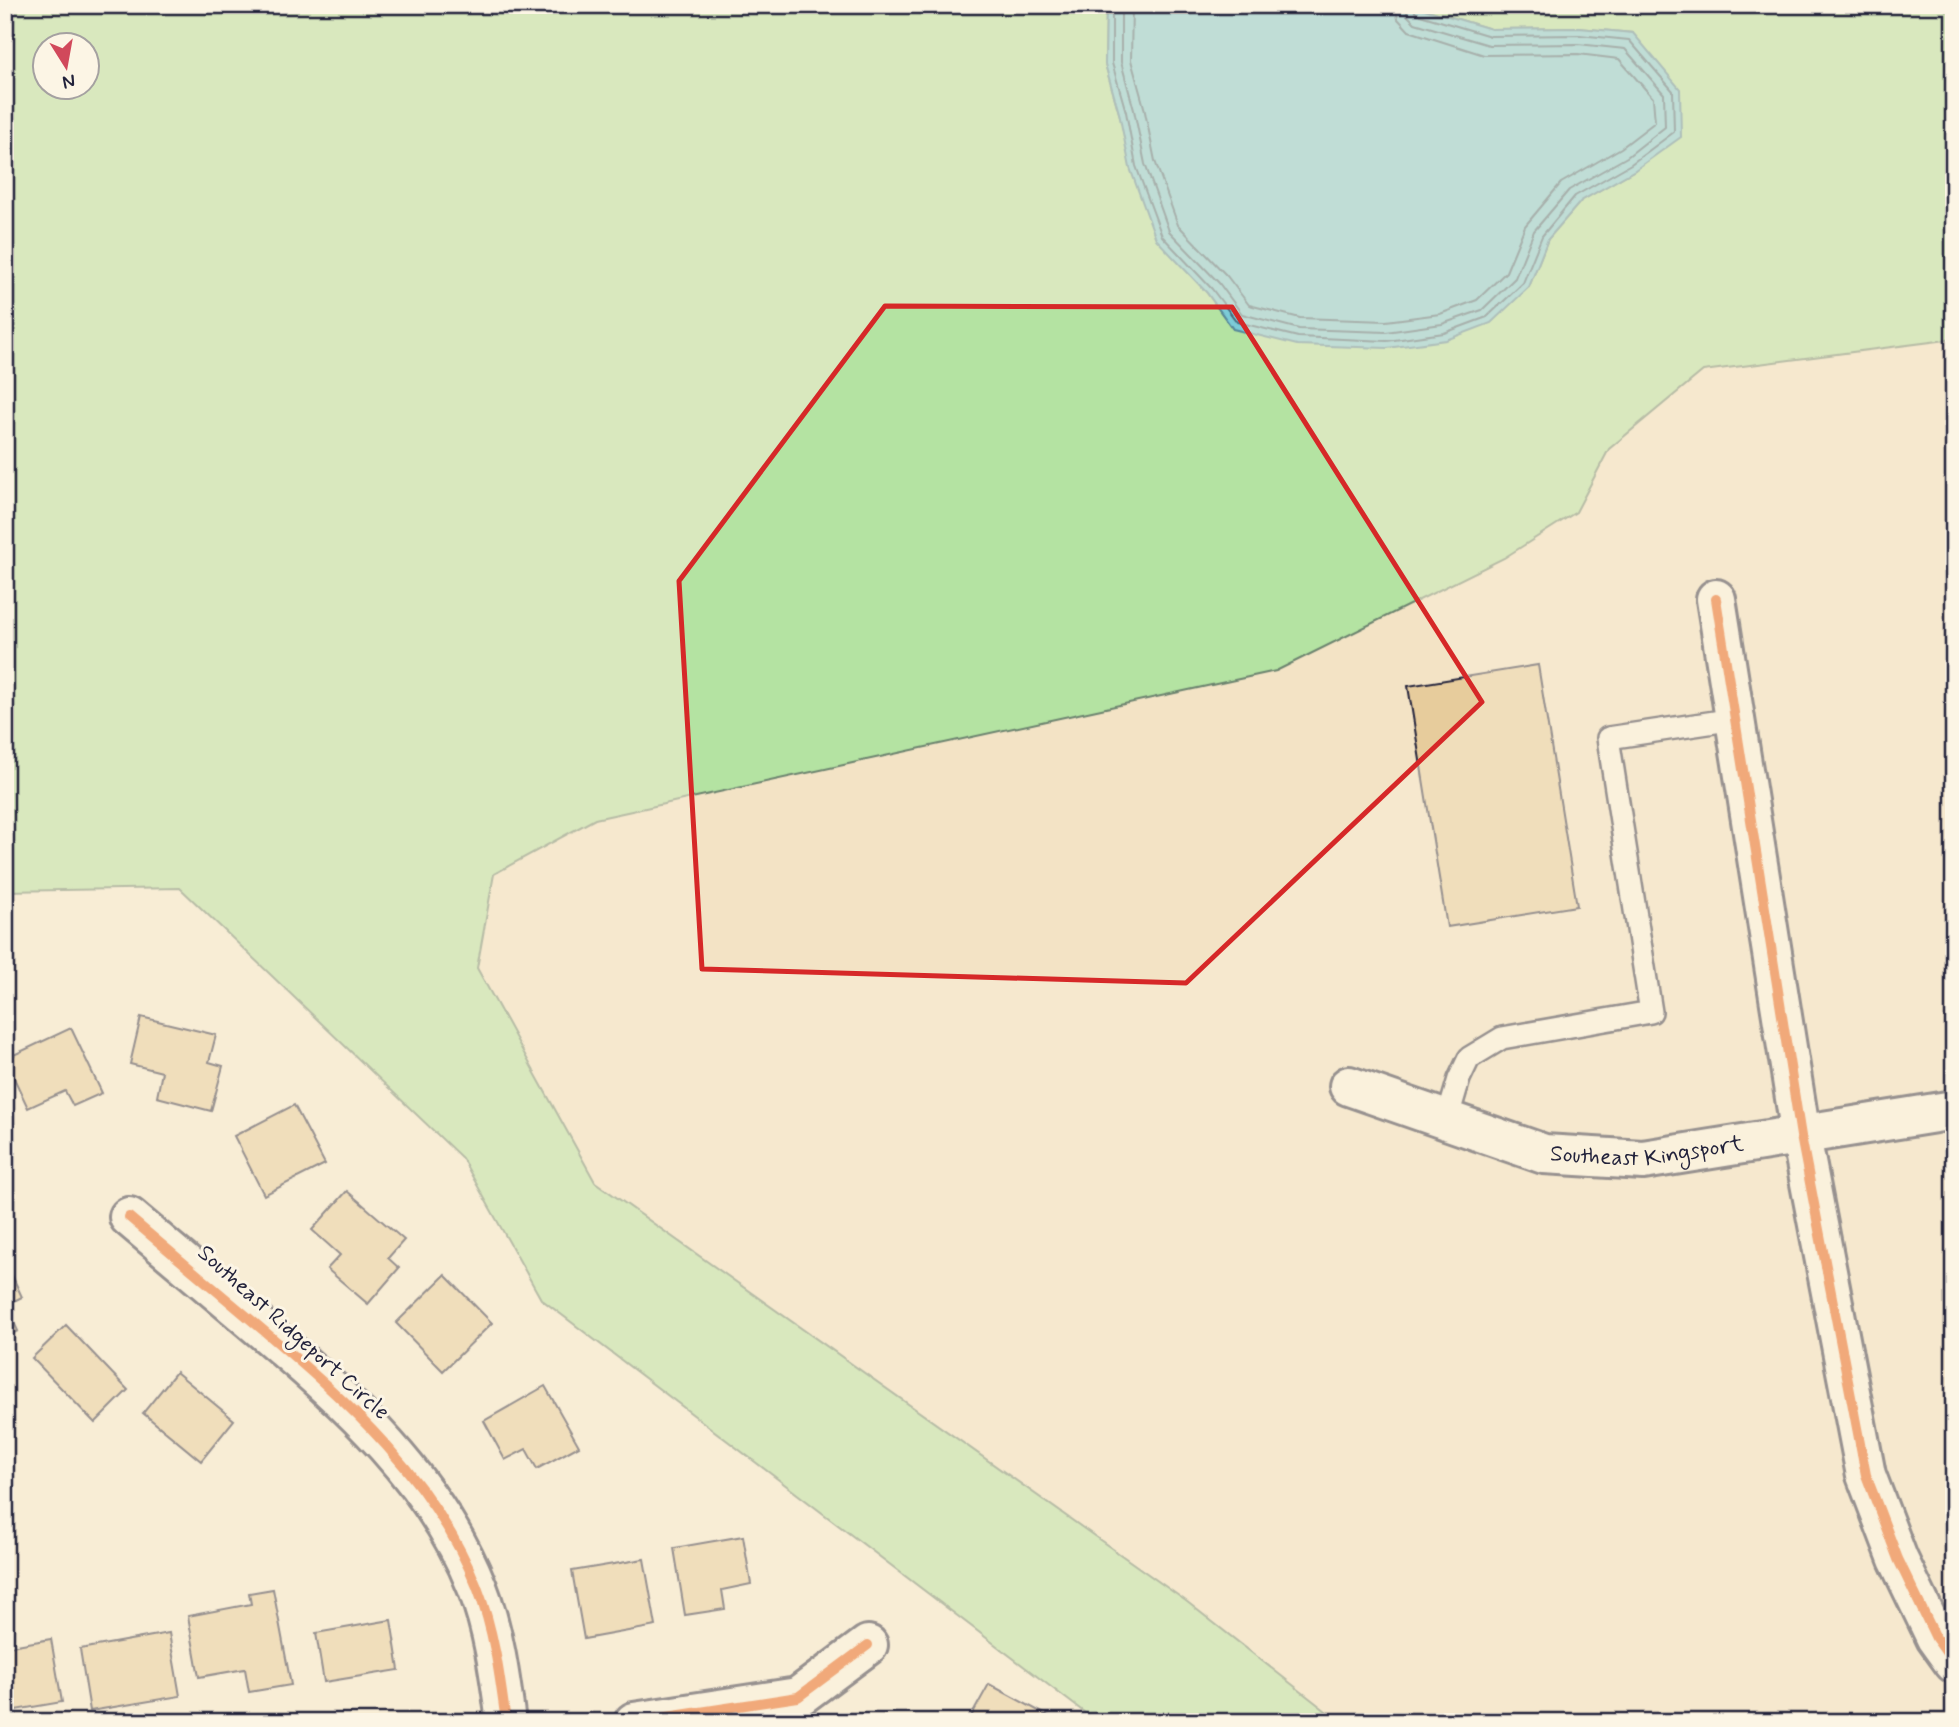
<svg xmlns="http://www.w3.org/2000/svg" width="1959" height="1727" font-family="Mynerve,sans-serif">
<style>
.built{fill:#f3e3c5}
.green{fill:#b4e3a2;stroke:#6b826e;stroke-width:2;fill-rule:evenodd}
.water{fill:#7bcbd7;stroke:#578799;stroke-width:2}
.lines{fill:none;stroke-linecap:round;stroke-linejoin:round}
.shore{stroke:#466679;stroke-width:2}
.building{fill:#e7cc9c;stroke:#22223b;stroke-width:2}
.lane-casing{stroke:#22223b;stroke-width:26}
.street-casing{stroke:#22223b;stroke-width:44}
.lane{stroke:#fcf5e5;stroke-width:21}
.street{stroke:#fcf5e5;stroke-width:38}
.cycleway-casing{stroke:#fcf5e5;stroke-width:15}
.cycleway{stroke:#e8590c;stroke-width:10}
.marked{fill:none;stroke:#d62828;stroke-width:5;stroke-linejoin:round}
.labels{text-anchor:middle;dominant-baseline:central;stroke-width:6;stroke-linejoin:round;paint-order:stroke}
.street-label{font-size:23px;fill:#22223b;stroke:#fcf5e5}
</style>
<rect width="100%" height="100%" fill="#f8edd6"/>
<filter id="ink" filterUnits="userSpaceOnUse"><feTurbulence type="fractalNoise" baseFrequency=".0143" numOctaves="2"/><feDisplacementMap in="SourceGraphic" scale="14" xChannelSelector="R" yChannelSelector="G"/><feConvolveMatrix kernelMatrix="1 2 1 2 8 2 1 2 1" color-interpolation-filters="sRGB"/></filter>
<g filter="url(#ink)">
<!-- built -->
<path class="built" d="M 1954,339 L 1954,1722 L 1340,1722 L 1186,1601 L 595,1182 L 477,968 L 494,874 L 595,819 L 1276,671 L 1576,512 L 1609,449 L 1703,371 Z"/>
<!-- green -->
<path class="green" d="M 5,5 L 1106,5 L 1105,64 L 1119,113 L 1207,293 L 1233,329 L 1529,287 L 1548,239 L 1581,201 L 1635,170 L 1633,33 L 1579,28 L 1491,29 L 1411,5 L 1954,5 L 1954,339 L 1703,371 L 1609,449 L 1576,512 L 1504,558 L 1276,671 L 595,819 L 494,874 L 477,968 L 595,1182 L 1186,1601 L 1340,1722 L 1097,1722 L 541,1299 L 462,1158 L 180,888 L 5,891 ZM 46,46 L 88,46 L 88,88 L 46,88 Z"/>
<!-- water -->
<path class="water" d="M 1106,5 L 1411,5 L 1491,29 L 1579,28 L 1633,33 L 1680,89 L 1681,137 L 1635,170 L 1581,201 L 1548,239 L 1529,287 L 1491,323 L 1446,340 L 1387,348 L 1297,345 L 1233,329 L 1207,293 L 1156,239 L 1130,168 L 1119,113 L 1105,64 Z"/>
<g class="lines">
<!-- shore -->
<path class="shore" d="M 1112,5 L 1112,63 L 1126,112 L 1136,166 L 1162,236 L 1212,289 L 1237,322 L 1298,337 L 1387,341 L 1444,333 L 1487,317 L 1523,283 L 1542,236 L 1575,196 L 1631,164 L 1674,132 L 1673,91 L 1629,40 L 1579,35 L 1490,36 L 1420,15 L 1415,12 L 1414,5
M 1121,5 L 1121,62 L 1134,110 L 1145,164 L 1169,231 L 1219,283 L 1242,314 L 1299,329 L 1386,332 L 1442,324 L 1482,310 L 1515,278 L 1534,231 L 1569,190 L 1627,157 L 1665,127 L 1664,94 L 1625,49 L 1578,44 L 1489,45 L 1415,23 L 1408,16 L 1405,5
M 1132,5 L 1131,60 L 1144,107 L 1155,161 L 1178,225 L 1227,276 L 1249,305 L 1300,318 L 1386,321 L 1440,314 L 1477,300 L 1506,272 L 1525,226 L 1561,183 L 1621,148 L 1655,122 L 1653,98 L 1619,59 L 1578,54 L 1484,55 L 1409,31 L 1398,19 L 1395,5"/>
</g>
<!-- building -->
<path class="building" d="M 1538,665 L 1577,906 L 1447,927 L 1408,686 Z
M 141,1017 L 216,1035 L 209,1062 L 223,1066 L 211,1111 L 157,1097 L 162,1072 L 130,1064 Z
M 71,1028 L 102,1093 L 73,1106 L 65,1091 L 28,1108 L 5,1059 Z
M 294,1105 L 325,1164 L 264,1195 L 234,1136 Z
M 5,1144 L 10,1145 L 5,1181 Z
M 347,1191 L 404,1240 L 388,1258 L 399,1268 L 368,1304 L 327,1269 L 340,1255 L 312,1230 Z
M 5,1260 L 22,1297 L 6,1305 L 18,1331 L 5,1337 Z
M 445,1275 L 492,1323 L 443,1371 L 396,1323 Z
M 66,1325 L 128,1390 L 95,1423 L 32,1358 Z
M 176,1372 L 234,1420 L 201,1461 L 143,1413 Z
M 545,1386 L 579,1446 L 537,1469 L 526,1449 L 505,1460 L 484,1421 Z
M 743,1536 L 751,1584 L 722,1590 L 725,1609 L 685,1615 L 674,1548 Z
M 644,1559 L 656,1626 L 584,1639 L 572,1571 Z
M 273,1589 L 291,1685 L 249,1692 L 245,1669 L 199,1677 L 188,1616 L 251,1604 L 249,1593 Z
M 391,1620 L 399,1670 L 324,1682 L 316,1633 Z
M 169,1633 L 180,1696 L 90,1711 L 80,1649 Z
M 51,1639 L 62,1702 L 15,1710 L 17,1722 L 5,1722 L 5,1647 Z
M 989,1684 L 1050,1717 L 1047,1722 L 968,1722 Z"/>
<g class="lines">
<defs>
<path id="lane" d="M 1447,1120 L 1459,1079 L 1469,1058 L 1502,1038 L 1651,1012 L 1608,738 L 1735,719"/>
<g id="street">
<path d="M 1716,599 L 1801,1136 L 1866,1475 L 1898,1559 L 1936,1638 L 1954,1663"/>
<path id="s1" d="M 1349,1086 L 1544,1154 L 1643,1160 L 1954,1110"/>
<path d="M 129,1217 C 174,1255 218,1292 263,1330 C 349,1403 434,1479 477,1587 C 494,1630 500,1677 506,1722"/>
<path d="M 634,1722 L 798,1697 L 868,1645"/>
</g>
</defs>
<!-- lane casing -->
<use href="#lane" class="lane-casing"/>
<!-- street casing -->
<use href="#street" class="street-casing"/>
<!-- lane -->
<use href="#lane" class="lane"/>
<!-- street -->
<use href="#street" class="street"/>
<defs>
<path id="cycleway" d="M 1716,599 L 1801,1136 L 1866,1475 L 1898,1559 L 1936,1638 L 1954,1663
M 129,1217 C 174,1255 218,1292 263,1330 C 349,1403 434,1479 477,1587 C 494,1630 500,1677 506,1722
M 634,1722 L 798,1697 L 868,1645"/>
</defs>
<!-- cycleway casing -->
<use href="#cycleway" class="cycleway-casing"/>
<!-- cycleway -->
<use href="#cycleway" class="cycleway"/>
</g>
</g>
<!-- marked area -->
<path d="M0 0H1959V1727H0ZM 885,306 L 1232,307 L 1482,702 L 1186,983 L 702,969 L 679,581 Z" fill="#f8edd6" fill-opacity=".55" fill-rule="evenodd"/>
<path class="marked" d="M 885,306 L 1232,307 L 1482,702 L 1186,983 L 702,969 L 679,581 Z"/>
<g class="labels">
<!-- street labels -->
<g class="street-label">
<text stroke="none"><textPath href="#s1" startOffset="310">Southeast Kingsport</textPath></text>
<text transform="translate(293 1333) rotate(42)">Southeast Ridgeport Circle</text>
</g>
</g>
<!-- margin -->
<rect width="1959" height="1727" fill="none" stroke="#fcf5e5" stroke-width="28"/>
<rect x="14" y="14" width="1931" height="1699" fill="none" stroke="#22223b" stroke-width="2.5" filter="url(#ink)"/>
<!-- north arrow -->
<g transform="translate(66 66) rotate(169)"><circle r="33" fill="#fcf5e5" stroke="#a5a1a1" stroke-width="2"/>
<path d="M0-5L12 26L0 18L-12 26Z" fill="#d1495b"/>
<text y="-10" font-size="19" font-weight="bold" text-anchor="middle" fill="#22223b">N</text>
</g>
</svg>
